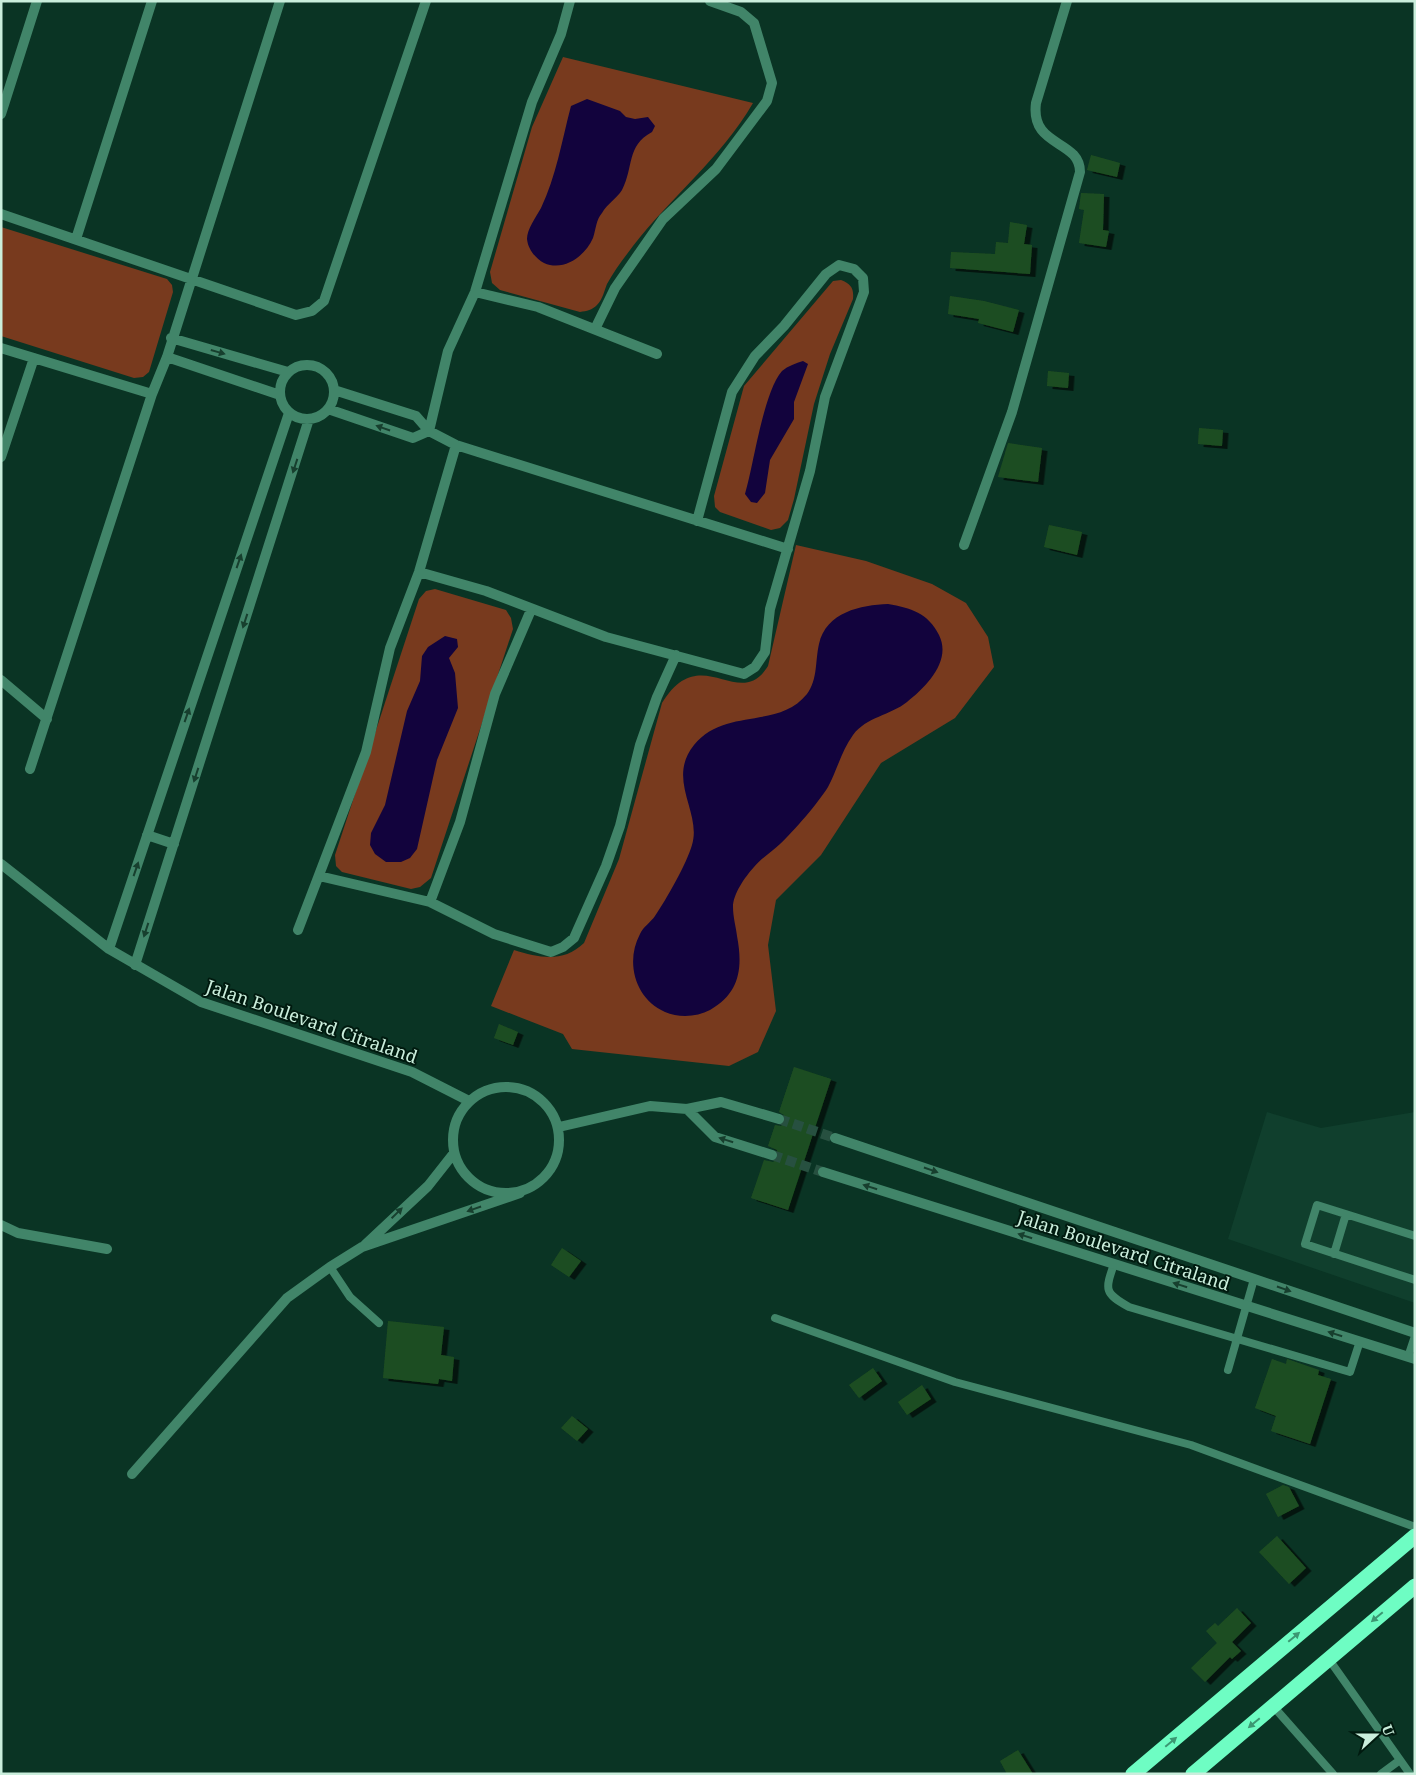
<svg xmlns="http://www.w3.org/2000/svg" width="1416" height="1775" font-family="'Noto Serif',serif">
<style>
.built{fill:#103f2d}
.green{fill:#783a1e}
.water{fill:#12033d}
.building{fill:#1f4e20;filter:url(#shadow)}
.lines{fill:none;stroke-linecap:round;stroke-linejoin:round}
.street-tunnel{stroke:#275040;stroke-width:10;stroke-dasharray:10 5;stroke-linecap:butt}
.lane{stroke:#418569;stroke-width:8}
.street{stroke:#418569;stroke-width:10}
.highway{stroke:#6efdc3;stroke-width:15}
.oneway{fill:#173f2e}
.oneway2{fill:#3c9772}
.labels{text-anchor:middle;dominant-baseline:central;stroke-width:4;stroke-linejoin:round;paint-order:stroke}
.street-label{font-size:18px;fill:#caeedc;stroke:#001a0f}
</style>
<defs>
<filter id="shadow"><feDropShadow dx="5.5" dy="3" stdDeviation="0" flood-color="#0009"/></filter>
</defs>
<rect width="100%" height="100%" fill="#0a3424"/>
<!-- built -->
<path class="built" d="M 1267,1112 L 1321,1128 L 1415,1112 L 1415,1303 L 1228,1239 Z"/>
<!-- green -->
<path class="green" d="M 563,57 L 753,103 C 721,158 671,197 633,246 C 624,258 614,271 607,284 C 604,291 603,299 597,305 C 592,310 587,311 580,312 L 500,290 L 492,283 L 490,272 L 532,127 Z
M 1,227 L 167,279 L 172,285 L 173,292 L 149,372 L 143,377 L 134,378 L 1,336 Z
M 841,280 C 851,284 854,288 853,299 L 830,354 L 814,404 L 794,499 L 788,520 L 780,528 L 771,530 L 720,512 L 715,507 L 714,496 L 744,386 L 833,281 Z
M 796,545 L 866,561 L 932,584 L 966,603 L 988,637 L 994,667 L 955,718 L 881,763 L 821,855 L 776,900 L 768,945 L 776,1011 L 758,1052 L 729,1066 L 572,1049 L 563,1034 L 491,1006 L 514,950 C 540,958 563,963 584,943 L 619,859 L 662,703 C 701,639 739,713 768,666 Z
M 435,589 L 506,610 L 511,618 L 513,629 L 431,878 L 420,887 L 411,889 L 342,872 L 336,866 L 335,855 L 419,599 L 426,591 Z"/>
<!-- water -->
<path class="water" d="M 587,99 L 620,111 L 626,117 L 635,119 L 648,117 L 655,126 L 652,132 C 626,146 634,167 622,190 C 617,198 607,204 602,213 C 596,220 596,229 593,238 C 585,256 564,272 544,263 C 535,258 528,249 527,239 C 527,229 536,217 541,208 C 556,177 562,140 571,106 Z
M 803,361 L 808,364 L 794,402 L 794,419 L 770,460 L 765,493 L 757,503 L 751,502 L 745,494 C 754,464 763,393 782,371 C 788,366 796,363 803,361 Z
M 888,604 C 911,608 928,613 939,635 C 952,661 926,687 907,702 C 891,715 866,717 853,735 C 842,750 837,770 828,787 C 818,803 794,831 780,844 C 772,852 761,858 754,867 C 745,877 733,894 733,907 C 733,917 736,927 737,936 C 743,968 740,993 710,1010 C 697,1017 679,1018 665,1012 C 635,999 625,962 640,934 C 643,927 651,922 655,916 C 666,900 687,863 692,845 C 702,812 666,780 694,745 C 725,707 778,730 807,694 C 818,679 815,661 819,644 C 826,612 861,605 888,604 Z
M 445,636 L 457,639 L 458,647 L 449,658 L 455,673 L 458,708 L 437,760 L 417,849 L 410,858 L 401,862 L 386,862 L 375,854 L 370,845 L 371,833 L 385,805 L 407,711 L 420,681 L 422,656 L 428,647 Z"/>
<!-- building -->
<path class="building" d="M 1091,155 L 1120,163 L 1117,177 L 1087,170 Z
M 1081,193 L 1104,194 L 1103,230 L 1109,231 L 1106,247 L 1079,243 L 1084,210 L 1079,209 Z
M 1010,222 L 1027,225 L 1024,244 L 1032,245 L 1030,274 L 950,268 L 951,252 L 995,254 L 996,242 L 1008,243 Z
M 950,296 L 984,301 L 1019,310 L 1013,332 L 978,323 L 979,319 L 948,314 Z
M 1048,371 L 1069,373 L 1068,388 L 1047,386 Z
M 1199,428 L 1223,430 L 1222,446 L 1198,444 Z
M 1008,443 L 1042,448 L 1038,482 L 998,477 Z
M 1049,525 L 1082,532 L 1077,555 L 1044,547 Z
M 499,1024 L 518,1032 L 513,1045 L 494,1038 Z
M 794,1067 L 831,1079 L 788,1210 L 751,1198 L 764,1160 L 773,1162 L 778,1158 L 777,1150 L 768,1146 L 775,1125 L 781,1126 L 785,1121 L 784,1115 L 779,1112 Z
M 562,1248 L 581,1261 L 569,1277 L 551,1265 Z
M 388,1321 L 444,1327 L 441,1355 L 454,1357 L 452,1381 L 439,1379 L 438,1384 L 383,1378 Z
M 1272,1359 L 1286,1364 L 1287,1359 L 1293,1361 L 1319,1370 L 1318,1375 L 1331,1379 L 1310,1444 L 1271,1431 L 1276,1416 L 1255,1408 Z
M 873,1368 L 882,1381 L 859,1398 L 849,1385 Z
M 922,1385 L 931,1399 L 907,1415 L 898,1402 Z
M 572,1416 L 588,1429 L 577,1441 L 561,1428 Z
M 1283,1485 L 1289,1487 L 1299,1506 L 1278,1517 L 1266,1494 Z
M 1277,1536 L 1306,1568 L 1289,1584 L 1259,1552 Z
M 1237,1608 L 1251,1623 L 1232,1642 L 1241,1651 L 1232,1659 L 1230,1657 L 1205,1682 L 1191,1668 L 1217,1643 L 1206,1631 L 1215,1623 L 1218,1626 Z
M 1018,1750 L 1033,1774 L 1007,1774 L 1000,1761 Z"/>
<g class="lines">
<!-- street-tunnel -->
<path class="street-tunnel" d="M 779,1119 L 835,1138
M 772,1155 L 823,1172"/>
<!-- lane -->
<path class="lane" d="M 1415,1236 L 1317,1205 L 1305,1244 L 1415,1280
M 1334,1254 L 1346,1214
M 1114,1264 C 1105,1290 1104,1293 1129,1307 L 1350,1372 L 1360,1341
M 330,1267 L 350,1297 L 379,1323
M 775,1318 L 955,1382 L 1191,1445 L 1415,1527
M 1408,1357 L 1415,1336
M 1228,1370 L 1254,1279
M 1328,1658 L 1410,1774
M 1273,1706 L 1333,1774
M 1381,1774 L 1400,1760"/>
<!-- street -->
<path class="street" d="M 1,114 L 37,1
M 1,214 L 296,315 L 312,311 L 324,301 L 426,1
M 76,239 L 152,1
M 475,292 L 538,307 L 657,354
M 595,329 L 615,288 L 663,219 L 716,169 L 767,101 L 772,83 L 754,23 L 741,12 L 710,1
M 171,338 L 288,372
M 1,348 L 152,394
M 167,357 L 280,395
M280 392a27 27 0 1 1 54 0a27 27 0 1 1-54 0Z
M 334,390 L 416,416 L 429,431 L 456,445 L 788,549
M 328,409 L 413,438 L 429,431
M 429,431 L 448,351 L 475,292 L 532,102 L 561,34 L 570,1
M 1,457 L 34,358
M 964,545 L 1012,412 L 1080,172 C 1080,139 1030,148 1036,103 L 1067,1
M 419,572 L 486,591 L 606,637 L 744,674 L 755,667 L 765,652 L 770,609 L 810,471 L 825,397 L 864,292 L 863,278 L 854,269 L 839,265 L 826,274 L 784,326 L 755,356 L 732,392 L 697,521
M 1,680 L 47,719
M 30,769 L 152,394 L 167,357 L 280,1
M 147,835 L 174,844
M 1,864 L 109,949 L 201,1002 L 412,1072 L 469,1101
M 319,876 L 430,902 L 494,934 L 551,952 L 563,947 L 574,938 L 606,866 L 620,826 L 640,745 L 657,697 L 676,655
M 430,902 L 460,822 L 495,694 L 531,610
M 298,930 L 366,752 L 390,648 L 419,572 L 456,445
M 109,949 L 289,413
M 135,965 L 309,419
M453 1140a53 53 0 1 1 106 0a53 53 0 1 1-106 0Z
M 687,1109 L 715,1137 L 772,1155
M 559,1127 L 650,1106 L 687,1109 L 721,1102 L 779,1119
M 835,1138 L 1415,1333
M 823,1172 L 1415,1359
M 1,1225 L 18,1233 L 107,1249
M 365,1245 L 428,1186 L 454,1153
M 132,1474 L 287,1298 L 330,1267 L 362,1247 L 520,1193"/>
<!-- highway -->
<path class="highway" d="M 1133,1774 L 1415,1536
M 1193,1774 L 1415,1586"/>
</g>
<!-- one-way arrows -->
<defs><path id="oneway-solid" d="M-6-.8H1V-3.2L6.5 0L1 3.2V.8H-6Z" transform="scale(1.25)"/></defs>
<g class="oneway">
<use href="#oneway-solid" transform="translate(218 352) rotate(16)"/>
<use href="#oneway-solid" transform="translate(383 428) rotate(-161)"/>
<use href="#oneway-solid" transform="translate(295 466) rotate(108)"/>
<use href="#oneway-solid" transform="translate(239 561) rotate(-71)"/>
<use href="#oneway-solid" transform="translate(245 621) rotate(108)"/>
<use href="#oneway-solid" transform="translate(187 715) rotate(-71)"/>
<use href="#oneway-solid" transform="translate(196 775) rotate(108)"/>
<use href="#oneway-solid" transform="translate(136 869) rotate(-71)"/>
<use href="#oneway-solid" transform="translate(146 930) rotate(108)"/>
<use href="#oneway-solid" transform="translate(726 1140) rotate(-163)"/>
<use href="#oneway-solid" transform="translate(931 1170) rotate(19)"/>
<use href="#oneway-solid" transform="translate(870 1187) rotate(-162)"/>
<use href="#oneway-solid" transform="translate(474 1209) rotate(161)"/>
<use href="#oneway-solid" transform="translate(397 1213) rotate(-44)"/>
<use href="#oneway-solid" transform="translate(1025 1236) rotate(-162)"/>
<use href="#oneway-solid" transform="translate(1180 1285) rotate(-162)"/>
<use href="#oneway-solid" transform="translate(1284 1289) rotate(19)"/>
<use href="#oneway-solid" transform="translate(1335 1334) rotate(-163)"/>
</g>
<g class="oneway2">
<use href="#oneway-solid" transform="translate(1377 1617) rotate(140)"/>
<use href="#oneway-solid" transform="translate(1294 1637) rotate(-40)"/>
<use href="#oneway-solid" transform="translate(1254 1723) rotate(140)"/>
<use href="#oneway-solid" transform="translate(1171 1742) rotate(-40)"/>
</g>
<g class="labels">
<!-- street labels -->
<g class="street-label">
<text transform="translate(312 1021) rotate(19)">Jalan Boulevard Citraland</text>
<text transform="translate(1124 1250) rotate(18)">Jalan Boulevard Citraland</text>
</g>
</g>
<!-- border -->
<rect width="1416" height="1775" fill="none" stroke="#caeedc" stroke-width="5"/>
<!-- north arrow -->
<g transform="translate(1376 1735) rotate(69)" stroke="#001a0f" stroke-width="4" paint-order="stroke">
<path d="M0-4L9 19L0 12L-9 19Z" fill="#caeedc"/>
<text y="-8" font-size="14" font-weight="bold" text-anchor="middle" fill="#caeedc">U</text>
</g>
</svg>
